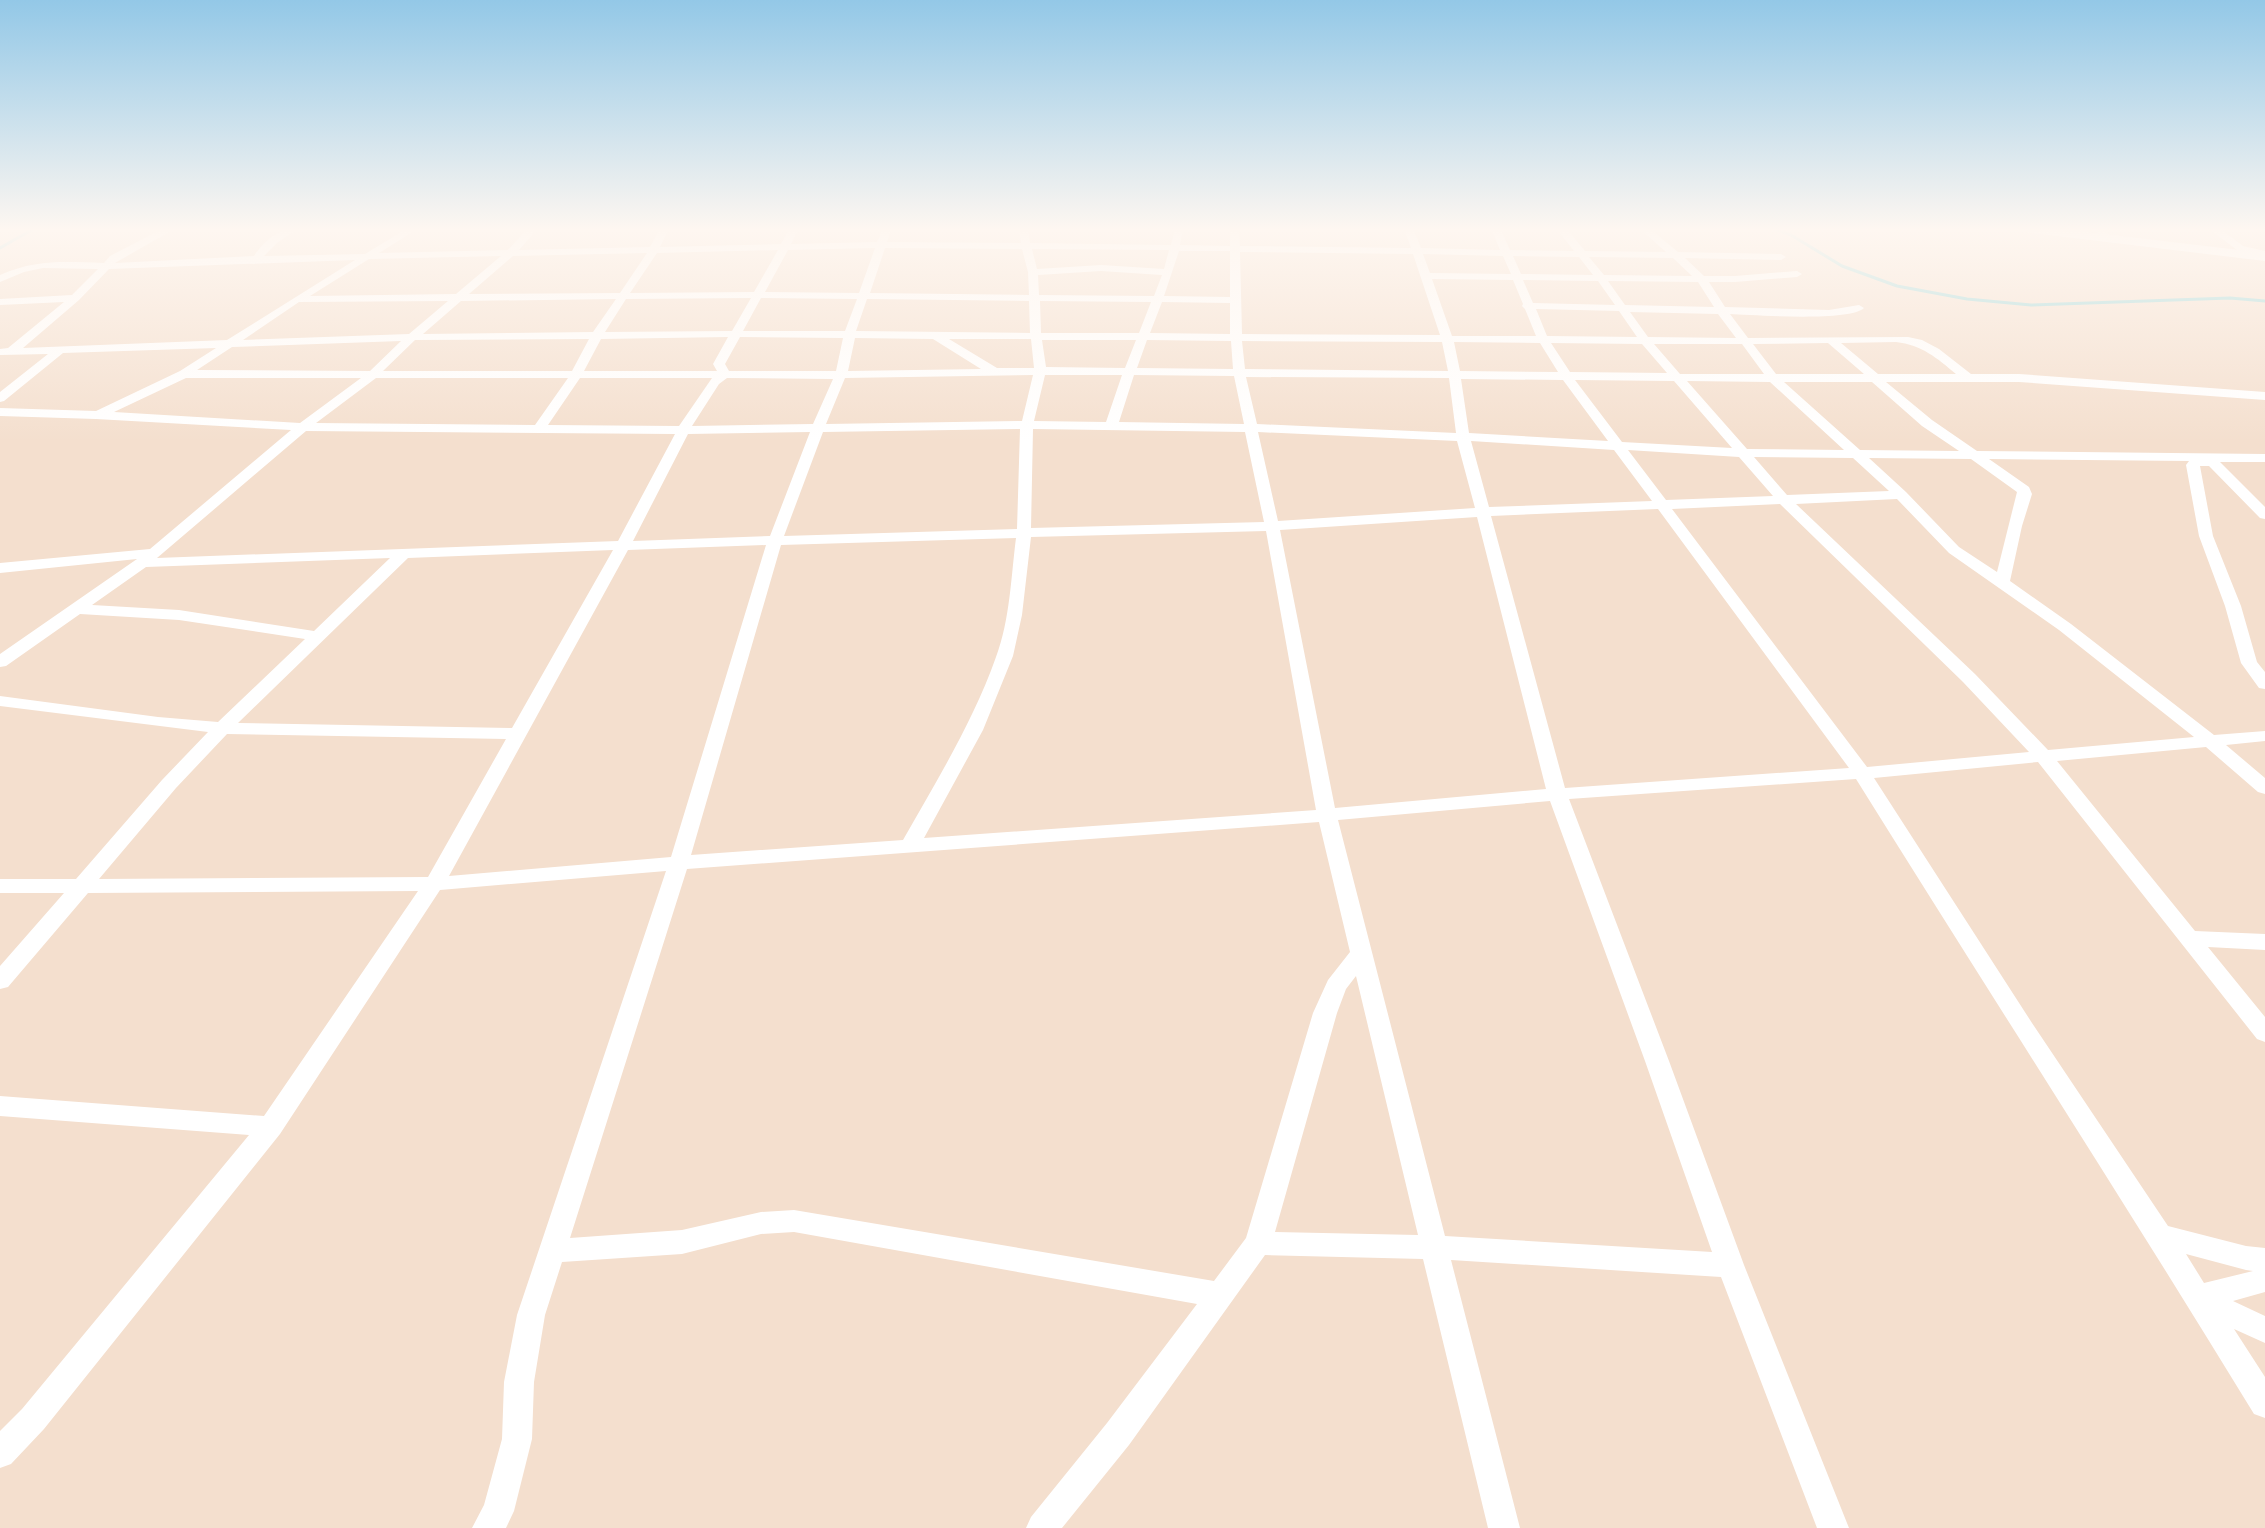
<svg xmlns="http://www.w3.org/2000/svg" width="2265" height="1528" font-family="Jost,sans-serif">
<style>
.residential{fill:#f4dfce}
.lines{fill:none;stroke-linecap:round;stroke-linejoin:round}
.stream{stroke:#9ad6d8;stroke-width:3}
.minor{fill:#fff;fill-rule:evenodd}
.secondary{fill:#fff;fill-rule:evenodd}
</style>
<rect width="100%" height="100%" fill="#fdeedf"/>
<!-- residential -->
<path class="residential" d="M 0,228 L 2265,228 L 2265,1528 L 0,1528 Z"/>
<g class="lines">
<!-- stream -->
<path class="stream" d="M 1772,228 L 1791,235 L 1842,266 L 1897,286 L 1967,299 L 2031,305 L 2230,298 L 2265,301
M 0,248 L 35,228"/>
<!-- minor -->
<path class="minor" d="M 164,228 L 176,228 L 115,263 L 254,256 C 264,241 280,227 299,228 L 277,243 L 264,256 L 365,254 L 408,228 L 419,228 L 379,253 L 508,250 L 528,228 L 538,228 L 519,250 L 650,247 L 660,228 L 669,228 L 660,247 L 781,244 L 790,228 L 799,228 L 791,244 L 877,242 L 883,228 L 892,228 L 887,242 L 1021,243 L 1019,228 L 1028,228 L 1030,243 L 1171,245 L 1175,228 L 1183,228 L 1180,245 L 1230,246 L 1230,228 L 1239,228 L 1240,246 L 1411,248 L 1404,228 L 1413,228 L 1421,248 L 1500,250 L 1491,228 L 1500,228 L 1510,250 L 1574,251 L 1556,228 L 1566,228 L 1585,251 L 1666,252 L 1639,228 L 1649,228 L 1678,252 L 1781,254 L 1786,257 L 1781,260 L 1685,258 L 1704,276 L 1735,276 L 1797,271 L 1802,274 L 1797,277 L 1735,282 L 1709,282 L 1725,307 L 1829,310 L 1859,305 L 1864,308 C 1850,322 1754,315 1730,314 L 1748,338 L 1908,337 L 1922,340 L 1939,349 L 1971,374 L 2019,374 L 2265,392 L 2265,400 L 2019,382 L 1886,382 L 1932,420 L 1977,451 L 2265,454 L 2265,462 L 2220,462 L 2265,507 L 2265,519 L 2260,518 L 2209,466 L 2200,466 L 2213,536 L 2241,606 L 2257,662 L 2265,672 L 2265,689 L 2259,688 L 2241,663 L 2225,606 L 2199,536 L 2186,465 L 2189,461 L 1989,459 L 2029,487 L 2032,494 L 2022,526 L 2010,581 L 2071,624 L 2214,735 L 2265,731 L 2265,741 L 2226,745 L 2265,778 L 2265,794 L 2258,792 L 2206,747 L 2057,761 L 2195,931 L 2265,934 L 2265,950 L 2208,947 L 2265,1017 L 2265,1042 L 2257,1039 L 2038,762 L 1874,778 L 2032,1023 L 2168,1226 L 2246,1246 L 2265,1248 L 2265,1292 L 2233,1301 L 2265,1316 L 2265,1343 L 2234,1329 L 2265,1377 L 2265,1418 L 2254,1414 C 2124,1201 1988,991 1856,779 L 1569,799 L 1669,1061 L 1744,1265 L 1849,1528 L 1817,1528 L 1721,1277 L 1451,1260 L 1520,1528 L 1488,1528 L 1423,1259 L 1265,1255 L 1129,1445 L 1062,1528 L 1026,1528 L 1031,1517 L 1107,1423 L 1197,1304 L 794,1232 L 761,1234 L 682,1254 L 562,1262 L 545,1315 L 534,1382 L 532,1439 L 514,1511 L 506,1528 L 472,1528 L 484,1505 L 502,1439 L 504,1382 L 517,1315 L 666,871 L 440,890 L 280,1134 L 44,1429 L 11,1464 L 0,1468 L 0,1431 L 22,1409 L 249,1135 L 0,1116 L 0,1096 L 264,1116 L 418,891 L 88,893 L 8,987 L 0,989 L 0,966 L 64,893 L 0,893 L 0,879 L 76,879 L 162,780 L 208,732 L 0,706 L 0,696 L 158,717 L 218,722 L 305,639 L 179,620 L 80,614 L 6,666 L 0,667 L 0,654 L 137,559 L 0,573 L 0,563 L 150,549 L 291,430 L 96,419 L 0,416 L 0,408 L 96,411 L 180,371 L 216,348 L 63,353 L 4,401 L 0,402 L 0,392 L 48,354 L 0,355 L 0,349 L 8,348 L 64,302 L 0,305 L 0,299 L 72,295 L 98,269 L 43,268 L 24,272 L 0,282 L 0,275 C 37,259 64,262 104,263 L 110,256 ZM 875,248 L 859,293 L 765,292 L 788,250 ZM 885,248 L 1022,249 L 1028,272 L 1029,295 L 870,293 ZM 1032,249 L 1169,250 L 1164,269 L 1101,265 L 1037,269 ZM 778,250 L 754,292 L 630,293 L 657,253 ZM 1179,251 L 1230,251 L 1230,297 L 1164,296 ZM 1240,252 L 1413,254 L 1440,335 L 1242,334 ZM 647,253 L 620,293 L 469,294 L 513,256 ZM 1423,254 L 1503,256 L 1511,274 L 1430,273 ZM 501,256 L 456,294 L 310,296 L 369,259 ZM 1513,256 L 1579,257 L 1593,275 L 1521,274 ZM 1589,257 L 1673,258 L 1692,276 L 1604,275 ZM 355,260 L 227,340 L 23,348 L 79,300 L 109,269 ZM 1101,271 L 1162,275 L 1154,296 L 1039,295 L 1038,275 ZM 1432,279 L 1513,280 L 1523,304 L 1522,306 L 1525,309 L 1536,336 L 1452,336 ZM 1523,280 L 1598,281 L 1615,305 L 1533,303 ZM 1608,281 L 1698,282 L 1714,307 L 1625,305 ZM 751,298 L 732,331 L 605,332 L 626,299 ZM 761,298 L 857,299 L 845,331 L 743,331 ZM 616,299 L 593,332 L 423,334 L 461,301 ZM 867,299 L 1029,301 L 1030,333 L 856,331 ZM 448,301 L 409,334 L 243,340 L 299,302 ZM 1040,301 L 1151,302 L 1139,333 L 1041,333 ZM 1162,302 L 1230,303 L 1230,334 L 1150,333 ZM 1536,309 L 1619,311 L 1637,337 L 1547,336 ZM 1630,312 L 1718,314 L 1736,338 L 1648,337 ZM 728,337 L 713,364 L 717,371 L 584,371 L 601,339 ZM 740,337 L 843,338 L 836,371 L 729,371 L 725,364 ZM 855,338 L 933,339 L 981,369 L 848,371 ZM 589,339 L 572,371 L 383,371 L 415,340 ZM 949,339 L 1031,339 L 1034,368 L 997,368 ZM 1042,340 L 1136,340 L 1125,368 L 1046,367 ZM 1147,340 L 1231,341 L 1233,369 L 1137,368 ZM 401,341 L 370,371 L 197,370 L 232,347 ZM 1242,341 L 1442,342 L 1448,371 L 1245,369 ZM 1454,342 L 1540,343 L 1558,372 L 1460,371 ZM 1896,342 C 1922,345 1937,358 1956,374 L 1878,374 L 1841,343 ZM 1551,343 L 1642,344 L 1667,373 L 1570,372 ZM 1828,343 L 1864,374 L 1776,374 L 1753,344 ZM 1654,344 L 1742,344 L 1764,374 L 1680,374 ZM 1033,375 L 1022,421 L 826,424 L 845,378 ZM 1045,375 L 1122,375 L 1106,422 L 1034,421 ZM 1134,375 L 1234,376 L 1244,424 L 1119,422 ZM 1246,377 L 1449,378 L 1456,433 L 1257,424 ZM 186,378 L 361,378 L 300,423 L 114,412 ZM 376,378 L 568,378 L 535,425 L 316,423 ZM 580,378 L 712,378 L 679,426 L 548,425 ZM 727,378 L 833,379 L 813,424 L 692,426 L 719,384 ZM 1461,379 L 1563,380 L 1608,441 L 1469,433 ZM 1575,380 L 1674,381 L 1732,448 L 1622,442 ZM 1687,381 L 1770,382 L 1844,450 L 1747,449 ZM 1784,382 L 1872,382 L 1922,426 L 1959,451 L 1860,450 ZM 1020,429 L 1017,529 L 784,536 L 823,432 ZM 1033,429 L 1245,432 L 1264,522 L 1031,528 ZM 306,431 L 675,434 L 618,541 L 157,558 ZM 810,432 L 770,536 L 633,541 L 688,434 ZM 1258,432 L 1457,441 L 1475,508 L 1278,521 ZM 1471,441 L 1614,450 L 1652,501 L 1489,507 ZM 1628,450 L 1739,457 L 1773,496 L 1666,500 ZM 1754,457 L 1853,458 L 1889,491 L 1787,495 ZM 1869,458 L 1971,459 L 2017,492 L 1997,572 L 1959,547 L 1906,492 ZM 1897,499 L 1949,553 L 2059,630 L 2194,737 L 2048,750 L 1975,674 L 1796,504 ZM 1780,504 L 1963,682 L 2029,752 L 1867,767 L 1672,509 ZM 1658,509 L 1849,768 L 1565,788 L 1491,516 ZM 1477,517 L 1546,789 L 1335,808 L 1280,530 ZM 1266,531 L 1316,810 L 924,838 L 983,730 L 1013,656 L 1022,615 L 1031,537 ZM 1016,538 C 1011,577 1010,620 996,657 C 973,722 937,780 903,840 L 691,855 L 781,545 ZM 766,545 L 671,857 L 449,876 L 628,550 ZM 613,550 L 512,728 L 238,723 L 408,558 ZM 390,558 L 314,631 L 179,610 L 92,605 L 146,567 ZM 227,734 L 506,739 L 428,877 L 99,879 L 176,788 ZM 1550,801 L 1645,1061 L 1712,1252 L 1445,1236 L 1338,820 ZM 1319,822 L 1350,952 L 1328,980 L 1313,1013 L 1246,1238 L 1214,1281 L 794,1210 L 761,1212 L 682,1230 L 570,1238 L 687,869 ZM 1356,976 L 1418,1235 L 1275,1232 L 1337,1013 L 1346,989 ZM 2186,1254 L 2246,1270 L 2253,1271 L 2204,1283 Z
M 2091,228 L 2101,228 L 2113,238 L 2111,240 L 2105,240 Z
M 2208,228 L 2219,228 L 2243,246 L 2265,251 L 2265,257 L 2237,250 Z"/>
<!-- secondary -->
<path class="secondary" d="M 2016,228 L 2053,228 L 2265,253 L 2265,261 L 2023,232 Z"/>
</g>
<!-- sky -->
<linearGradient id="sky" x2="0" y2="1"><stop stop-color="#93c8e7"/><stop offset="0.52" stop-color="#fef7f1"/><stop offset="1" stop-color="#fef7f1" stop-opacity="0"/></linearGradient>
<rect width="2265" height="442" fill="url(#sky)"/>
</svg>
